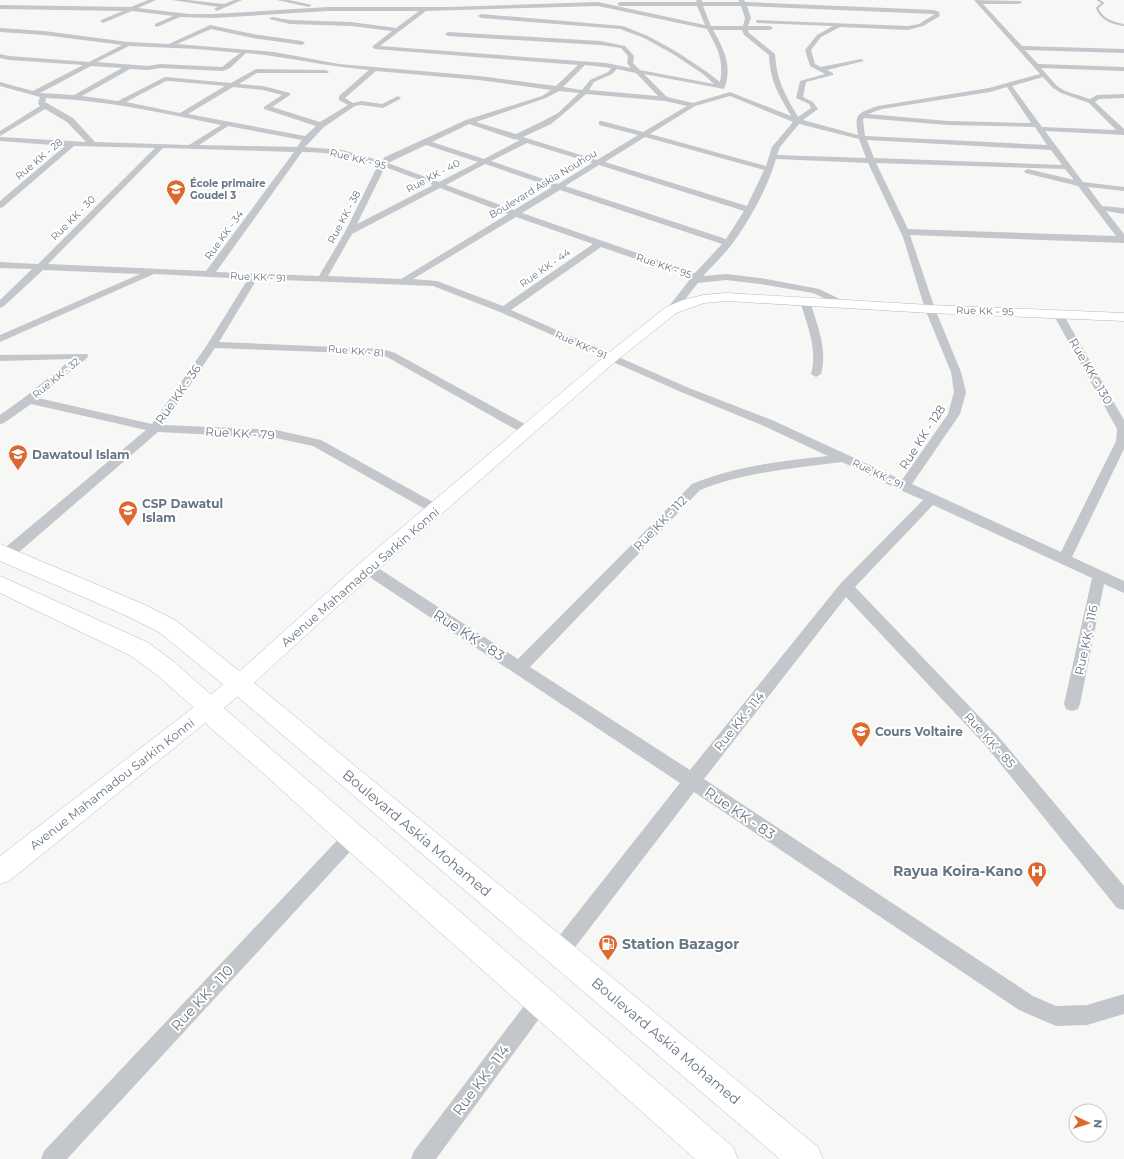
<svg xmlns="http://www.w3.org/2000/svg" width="1124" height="1159" font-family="Montserrat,sans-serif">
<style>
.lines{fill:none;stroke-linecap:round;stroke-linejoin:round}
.stream{stroke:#bdc6cb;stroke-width:2}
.secondary-casing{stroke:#b6babf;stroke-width:1}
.primary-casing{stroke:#b6babe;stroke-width:1}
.street{fill:#c3c6ca;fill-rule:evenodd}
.secondary{fill:#fff;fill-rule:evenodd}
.primary{fill:#fff;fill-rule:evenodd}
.labels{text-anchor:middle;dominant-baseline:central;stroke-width:4;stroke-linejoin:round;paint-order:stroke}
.far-street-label{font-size:10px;fill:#687585;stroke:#fff}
.far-poi-label{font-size:10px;font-weight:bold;fill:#687585;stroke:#fff;text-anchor:start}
.street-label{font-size:12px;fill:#687585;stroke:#fff}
.poi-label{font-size:12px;font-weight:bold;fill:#687585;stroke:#fff;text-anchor:start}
.near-street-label{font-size:14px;fill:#687585;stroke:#fff}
.near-poi-label{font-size:14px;font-weight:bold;fill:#687585;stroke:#fff;text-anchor:end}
</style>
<rect width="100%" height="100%" fill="#f7f8f5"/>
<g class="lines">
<!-- stream -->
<path class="stream" d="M 1098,0 L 1103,3 L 1097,8 C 1102,20 1112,23 1124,25"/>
<defs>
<path id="secondary" d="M 726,293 L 930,305 L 1124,313 L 1124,321 L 930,313 L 726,301 L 704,303 L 676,313 L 616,361 L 374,573 L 246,690 L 9,881 L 0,884 L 0,856 L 232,678 L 360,563 L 606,355 L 666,307 L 683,300 L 703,295 Z"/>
<path id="primary" d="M 0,544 L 143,604 L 175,620 L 247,677 L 818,1147 L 823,1159 L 780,1159 L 231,691 L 159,632 L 127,616 L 0,561 Z
M 0,576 L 147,642 L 173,661 L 217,700 L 226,710 L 733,1147 L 738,1159 L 695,1159 L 343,846 L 262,772 L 208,726 L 201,714 L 157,675 L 131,656 L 0,593 Z"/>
</defs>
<!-- secondary casing -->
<use href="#secondary" class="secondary-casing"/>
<!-- primary casing -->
<use href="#primary" class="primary-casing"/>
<!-- street -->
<path class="street" d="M 148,0 L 156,0 L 138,8 L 189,14 L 213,14 L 328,7 L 448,7 L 598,2 L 705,25 L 697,6 L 620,6 L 617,4 L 620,2 L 697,2 L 696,0 L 702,0 L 702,2 L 740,2 L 738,0 L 744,0 L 745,2 L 934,10 L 939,12 L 940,16 L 923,26 L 908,30 L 840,27 L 821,37 L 811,50 L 815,64 L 821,67 L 861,59 L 864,61 L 827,70 L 833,73 L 833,75 L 806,82 L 803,97 L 813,102 L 818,109 L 803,120 L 858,135 C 854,113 858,113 878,106 L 989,88 L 1040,74 L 974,0 L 1021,1 L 1022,2 L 1019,4 L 983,4 L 1022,46 L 1124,49 L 1124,53 L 1025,50 L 1038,64 L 1124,67 L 1124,71 L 1041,68 L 1057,86 L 1065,91 L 1090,99 L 1097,95 L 1124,94 L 1124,98 L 1099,99 L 1095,102 L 1124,129 L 1124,135 L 1045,131 L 1083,182 L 1124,187 L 1124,191 L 1088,187 L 1102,206 L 1124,208 L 1124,214 L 1106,211 L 1124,234 L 1124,243 L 910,235 L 935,309 L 961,372 L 966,392 L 960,414 L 912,484 L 1061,552 L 1116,441 L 1117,429 L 1053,314 L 1054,312 L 1062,312 L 1063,314 L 1124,420 L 1124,449 L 1072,557 L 1124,581 L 1124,593 L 1104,584 L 1080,704 L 1078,709 L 1072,711 L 1066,709 L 1064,704 L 1092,578 L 933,505 L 855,587 L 998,736 L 1124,886 L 1124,910 L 1117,908 L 986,746 L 846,597 L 704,779 L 1033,996 L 1056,1006 L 1087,1005 L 1124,994 L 1124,1014 L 1087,1025 L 1056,1026 L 1019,1010 L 694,792 L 566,959 L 559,962 L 552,959 L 549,952 L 552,945 L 680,783 L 362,572 L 360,568 L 362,564 L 367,563 L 372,564 L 518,659 L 692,484 C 736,466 781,461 828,456 L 764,426 L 681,392 L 500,312 L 433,286 L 257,279 L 219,342 L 383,349 L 395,353 L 532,428 L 534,431 L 532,434 L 524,434 L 387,357 L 378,354 L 215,348 L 163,425 L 276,430 L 321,440 L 442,507 L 443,510 L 442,513 L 437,515 L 432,513 L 313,446 L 276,438 L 158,432 L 11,559 L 6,560 L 1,559 L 1,551 L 146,430 L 31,404 L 4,423 L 0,424 L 0,415 L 25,397 L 72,359 L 0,361 L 0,355 L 87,354 L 88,356 L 87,358 L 38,398 L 152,424 L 207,345 L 248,279 L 154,274 L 0,342 L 0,335 L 140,274 L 43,270 L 3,307 L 0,308 L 0,300 L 32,269 L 0,268 L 0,262 L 38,264 L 155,148 L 74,146 L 3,207 L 0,208 L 0,201 L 65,146 L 0,141 L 0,137 L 86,142 L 67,122 L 45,109 L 0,136 L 0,131 L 40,106 L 38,103 L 40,97 L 0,86 L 0,82 L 33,91 L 83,65 L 9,60 L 0,58 L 0,54 L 9,56 L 89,62 L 122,45 L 44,35 L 0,32 L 0,28 L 44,31 L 128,42 L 169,44 L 210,25 L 253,34 L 302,41 L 305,43 L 302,45 L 253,38 L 211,29 L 177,44 L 274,52 L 339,64 L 479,76 L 556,86 L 578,65 L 375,49 L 372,47 L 373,46 L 392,31 L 351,26 L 290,24 L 269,19 L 272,17 L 290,20 L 351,22 L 396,28 L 419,11 L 328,11 L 213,18 L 180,17 L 157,27 L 155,26 L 155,24 L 173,16 L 132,11 L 103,23 L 100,21 L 101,20 L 123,11 L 0,9 L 0,5 L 131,7 ZM 598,6 L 707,29 C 718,49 724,60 720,82 L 707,72 L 677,52 L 648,36 L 623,26 L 481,14 L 478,16 L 481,18 L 620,29 L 644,38 L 673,54 L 703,74 L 714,84 L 640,70 L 633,63 L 634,56 L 625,46 L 600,41 L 448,32 L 445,34 L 448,36 L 600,45 L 621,48 L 628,56 L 627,63 L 631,68 L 606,63 L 380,46 L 426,11 ZM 703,6 L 741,6 L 745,18 L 743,26 L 711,26 ZM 747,6 L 933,14 L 935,14 L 919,24 L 908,26 L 756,20 L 756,22 L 758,23 L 833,26 L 817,35 L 805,50 L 810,66 L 825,74 L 800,81 L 796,98 L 809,104 L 811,108 L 798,117 C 785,94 777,82 775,54 L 749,33 L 748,30 L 770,30 L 773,28 L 770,26 L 748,26 L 751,18 ZM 713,30 L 742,30 L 744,35 L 769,55 C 770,81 778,93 791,116 L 730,92 L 693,103 L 667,97 L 644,74 L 724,89 C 733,67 724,49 713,30 ZM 129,46 L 197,49 L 240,53 L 222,67 L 160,64 L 148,66 L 97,62 ZM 246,53 C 288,57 328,67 369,70 L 339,96 L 339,100 L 348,105 L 320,122 L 272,107 L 290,95 L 290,93 L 263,86 L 239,84 L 257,73 L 328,73 L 329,72 L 326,70 L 256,69 L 231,83 L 165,77 L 118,101 L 82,96 L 130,69 L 148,70 L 160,68 L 223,71 L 230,68 ZM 585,65 L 611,68 L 608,72 L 590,80 L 582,90 L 563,87 ZM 91,66 L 122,68 L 74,95 L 40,93 ZM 617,69 L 636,73 L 658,96 L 589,90 L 594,82 L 612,74 ZM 376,71 L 479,80 L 551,90 L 542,96 L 466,120 L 385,157 L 381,161 L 342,150 L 305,147 L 324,127 L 355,106 L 361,105 L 383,108 L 400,99 L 401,98 L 398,96 L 382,104 L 361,101 L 353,103 L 345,98 ZM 1043,77 L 1053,88 L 1061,93 L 1089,103 L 1116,130 L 1042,127 L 1012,86 ZM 166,81 L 170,81 L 225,86 L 180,113 L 126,102 ZM 233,87 L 263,90 L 282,95 L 264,107 L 264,109 L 316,126 L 305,136 L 188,114 ZM 1007,87 L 1031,123 L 948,121 L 868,114 L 882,109 L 990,92 ZM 559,91 L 579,93 L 558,113 L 545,120 L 516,134 L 476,122 L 546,98 ZM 586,94 L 665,101 L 687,106 L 643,132 L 602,121 L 599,121 L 599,125 L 638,135 L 597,160 L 523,137 L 551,124 L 562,115 ZM 730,96 L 793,122 L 772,147 L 766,166 L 650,134 L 695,106 ZM 46,98 C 105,100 163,113 221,125 L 189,145 L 95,142 L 73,118 L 45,102 ZM 864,118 L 948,125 L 1035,127 L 1047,145 L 865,136 L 863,120 ZM 469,124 L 513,139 L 520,140 L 484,159 L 432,142 ZM 799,124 L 859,139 L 866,158 L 777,155 L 780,147 ZM 228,126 L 302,140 L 297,147 L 199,145 ZM 645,137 L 764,170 L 747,206 L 605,162 ZM 867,140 L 1051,150 L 1062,165 L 874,158 ZM 527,143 L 592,163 L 558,184 L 491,161 ZM 426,145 L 478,162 L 439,182 L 388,163 ZM 163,148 L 294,152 L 206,271 L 48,264 ZM 302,152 C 328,152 353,156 378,165 L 345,232 L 319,276 L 216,272 ZM 776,159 L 868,163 L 903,237 L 925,309 L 951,372 L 954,392 L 948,414 L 902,480 L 772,420 L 689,388 L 511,310 L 601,247 L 691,278 L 666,310 L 671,313 L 675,312 L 698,283 L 726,280 L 760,284 L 813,293 L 838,305 L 844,305 L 846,303 L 844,301 L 819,289 L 760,278 L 726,274 L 703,276 C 712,266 723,256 732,244 C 750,220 767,189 776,159 ZM 876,163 L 1065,169 L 1074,180 L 1028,169 L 1024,171 L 1025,173 L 1078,186 L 1116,236 L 908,229 ZM 485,164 L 552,187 L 514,210 L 446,185 ZM 599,165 L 744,211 L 726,239 L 565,186 ZM 385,167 L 433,185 L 357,224 ZM 440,188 L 508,214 L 401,279 L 328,276 L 352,234 ZM 560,190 L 722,244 L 695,273 L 522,213 ZM 516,217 L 593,244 L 503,306 L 437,281 L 413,279 ZM 842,462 L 900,490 L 923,500 L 841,583 L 690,770 L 530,667 L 700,490 C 746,472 794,468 842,462 Z
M 172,0 L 188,0 L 224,4 L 234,0 L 242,0 L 217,11 L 214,9 L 218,7 Z
M 277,0 L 289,0 L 312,5 L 309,7 Z
M 805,298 L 810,301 C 817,325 828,349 821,374 L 816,377 L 811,374 C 818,349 807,325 800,301 Z
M 352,828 L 358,831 L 361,837 L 358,843 L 67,1159 L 41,1159 L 44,1151 L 346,831 Z
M 540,991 L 547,994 L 550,1001 L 547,1008 L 436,1159 L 411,1159 L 414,1151 L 533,994 Z"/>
<!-- secondary -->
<use href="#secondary" class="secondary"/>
<!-- primary -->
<use href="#primary" class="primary"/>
</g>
<!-- icons -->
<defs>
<symbol id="school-pin" viewBox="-11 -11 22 30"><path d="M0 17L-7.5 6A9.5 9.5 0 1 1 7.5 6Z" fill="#dd6830" stroke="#fff"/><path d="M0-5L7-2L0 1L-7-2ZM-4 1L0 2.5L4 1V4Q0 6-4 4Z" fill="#fff"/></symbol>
<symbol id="hospital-pin" viewBox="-11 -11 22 30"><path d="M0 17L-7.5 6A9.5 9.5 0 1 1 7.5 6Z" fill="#dd6830" stroke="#fff"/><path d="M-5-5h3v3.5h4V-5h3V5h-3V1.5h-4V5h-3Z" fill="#fff"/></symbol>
<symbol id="fuel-pin" viewBox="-11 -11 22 30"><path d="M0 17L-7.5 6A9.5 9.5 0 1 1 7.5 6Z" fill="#dd6830" stroke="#fff"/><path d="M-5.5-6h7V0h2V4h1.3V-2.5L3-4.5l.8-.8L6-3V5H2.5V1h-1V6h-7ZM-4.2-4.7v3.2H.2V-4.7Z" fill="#fff"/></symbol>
</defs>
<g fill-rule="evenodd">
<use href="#school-pin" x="165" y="178" width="22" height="30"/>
<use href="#school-pin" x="7" y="443" width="22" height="30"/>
<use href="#school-pin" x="117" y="499" width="22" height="30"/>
<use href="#school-pin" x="850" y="720" width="22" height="30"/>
<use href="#hospital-pin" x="1026" y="860" width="22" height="30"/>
<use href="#fuel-pin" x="597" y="933" width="22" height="30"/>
</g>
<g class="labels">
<!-- far-street labels -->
<g class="far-street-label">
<text transform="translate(39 159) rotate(-40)">Rue KK - 28</text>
<text transform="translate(358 159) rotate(14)">Rue KK - 95</text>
<text transform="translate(433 176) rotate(-28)">Rue KK - 40</text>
<text transform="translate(543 184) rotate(-31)">Boulevard Askia Nouhou</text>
<text transform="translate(344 217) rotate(-62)">Rue KK - 38</text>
<text transform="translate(73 218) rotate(-45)">Rue KK - 30</text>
<text transform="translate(224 235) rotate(-54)">Rue KK - 34</text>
<text transform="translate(664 266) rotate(19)">Rue KK - 95</text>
<text transform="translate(545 268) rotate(-35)">Rue KK - 44</text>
<text transform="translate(258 277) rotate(3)">Rue KK - 91</text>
<text transform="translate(985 311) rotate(2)">Rue KK - 95</text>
<text transform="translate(581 345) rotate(24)">Rue KK - 91</text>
<text transform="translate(356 351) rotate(5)">Rue KK - 81</text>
<text transform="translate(56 378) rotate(-39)">Rue KK - 32</text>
<text transform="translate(878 474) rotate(26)">Rue KK - 91</text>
</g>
<!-- far-poi labels -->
<g class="far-poi-label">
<text x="190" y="183">École primaire<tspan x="190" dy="12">Goudel 3</tspan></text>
</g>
<!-- street labels -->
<g class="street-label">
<text transform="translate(1091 371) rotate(60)">Rue KK - 130</text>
<text transform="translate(178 394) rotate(-55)">Rue KK - 36</text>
<text transform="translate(240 433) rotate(3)">Rue KK - 79</text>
<text transform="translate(922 437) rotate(-57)">Rue KK - 128</text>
<text transform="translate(660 523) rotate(-46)">Rue KK - 112</text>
<text transform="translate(360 577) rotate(-41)">Avenue Mahamadou Sarkin Konni</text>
<text transform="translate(1086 640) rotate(-78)">Rue KK - 116</text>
<text transform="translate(739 721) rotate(-51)">Rue KK - 114</text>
<text transform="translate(990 740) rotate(48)">Rue KK - 85</text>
<text transform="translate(112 784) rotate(-38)">Avenue Mahamadou Sarkin Konni</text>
</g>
<!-- poi labels -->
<g class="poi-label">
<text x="32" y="454">Dawatoul Islam</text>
<text x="142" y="503">CSP Dawatul<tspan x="142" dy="14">Islam</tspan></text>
<text x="875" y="731">Cours Voltaire</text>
</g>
<!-- near-street labels -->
<g class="near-street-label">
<text transform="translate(469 635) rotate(33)">Rue KK - 83</text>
<text transform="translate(740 813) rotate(34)">Rue KK - 83</text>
<text transform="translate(417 833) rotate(40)">Boulevard Askia Mohamed</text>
<text transform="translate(202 998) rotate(-47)">Rue KK - 110</text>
<text transform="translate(666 1041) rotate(40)">Boulevard Askia Mohamed</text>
<text transform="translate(481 1080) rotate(-53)">Rue KK - 114</text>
</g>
<!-- near-poi labels -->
<g class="near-poi-label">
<text x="1023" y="871">Rayua Koira-Kano</text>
<text x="622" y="944" text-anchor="start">Station Bazagor</text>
</g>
</g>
<!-- north arrow -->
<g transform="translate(1088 1123) rotate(94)"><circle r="19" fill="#ffffff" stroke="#c3c8ce"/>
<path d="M0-3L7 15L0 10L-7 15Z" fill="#dd6830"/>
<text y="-6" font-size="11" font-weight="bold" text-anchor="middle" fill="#687585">N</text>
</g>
</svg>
